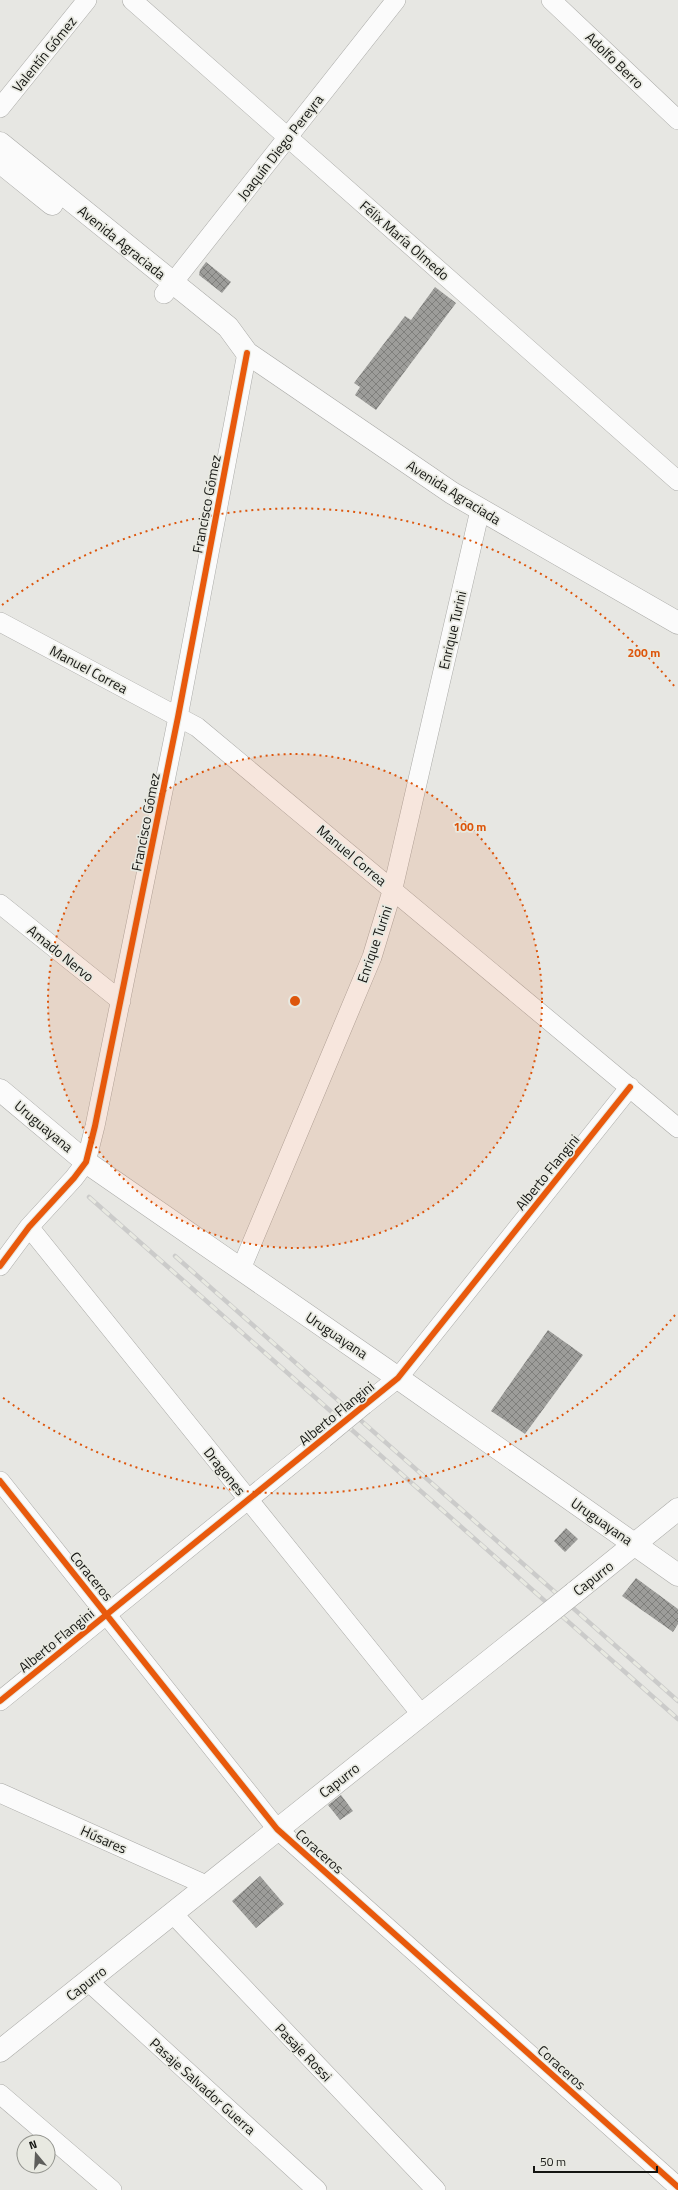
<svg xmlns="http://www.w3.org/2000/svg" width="678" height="2190" font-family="'Titillium Web',sans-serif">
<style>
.building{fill:url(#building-cross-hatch)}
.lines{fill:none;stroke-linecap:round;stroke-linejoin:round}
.street-casing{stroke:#aaaaa7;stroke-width:20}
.secondary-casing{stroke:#aaaaa7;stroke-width:23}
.street{stroke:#fbfbfb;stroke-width:19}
.secondary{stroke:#fbfbfb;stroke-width:22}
.rail-casing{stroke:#cbcbca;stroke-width:4.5}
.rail{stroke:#e8e9e1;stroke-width:3;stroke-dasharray:9;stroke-linecap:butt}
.street-bridge-casing{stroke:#aaaaa7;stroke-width:20;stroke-linecap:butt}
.secondary-bridge-casing{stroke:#aaaaa7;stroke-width:23;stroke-linecap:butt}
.street-bridge{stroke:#fbfbfb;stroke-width:19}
.secondary-bridge{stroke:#fbfbfb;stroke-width:22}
.cycleway-casing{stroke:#e8e9e1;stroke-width:8}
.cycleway{stroke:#e8590c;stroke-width:6}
.ring{fill:none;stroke:#dd560c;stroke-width:2;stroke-dasharray:2 4}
.labels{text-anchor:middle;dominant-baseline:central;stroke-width:3.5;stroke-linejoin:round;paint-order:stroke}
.street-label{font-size:14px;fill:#141512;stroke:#e8e9e1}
.centre{fill:#dd560c;stroke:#e8e9e1;stroke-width:2}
.ring-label{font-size:12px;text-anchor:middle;font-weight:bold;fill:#dd560c;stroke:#e8e9e1;stroke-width:3.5;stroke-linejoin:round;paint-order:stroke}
</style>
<defs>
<pattern id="building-cross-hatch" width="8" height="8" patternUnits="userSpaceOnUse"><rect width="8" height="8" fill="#9d9d9a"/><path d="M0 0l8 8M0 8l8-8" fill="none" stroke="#7f7f7c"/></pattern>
</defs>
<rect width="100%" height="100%" fill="#e7e7e3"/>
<!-- building -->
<path class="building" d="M 206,262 L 231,282 L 222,293 L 199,275 L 200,270 Z
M 435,287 L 456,303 L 376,410 L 355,395 L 360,387 L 354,383 L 405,316 L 411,320 Z
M 548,1330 L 583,1355 L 525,1434 L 491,1411 Z
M 566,1528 L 578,1539 L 565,1552 L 554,1541 Z
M 636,1578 L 678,1609 L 678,1624 L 673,1632 L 622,1596 Z
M 341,1795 L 353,1811 L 340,1820 L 328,1805 Z
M 260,1876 L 284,1904 L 256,1928 L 232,1901 Z"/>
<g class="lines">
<defs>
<path id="street" d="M 132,0 L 678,481
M 551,0 L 678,120
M 0,108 L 87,0
M 164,294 L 396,0
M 0,622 L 197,727 L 678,1128
M 0,904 L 121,1001
M 29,1227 L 421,1714
M 0,1266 L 29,1227 L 74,1178 L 86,1162 L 95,1126 L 178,717 L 247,353
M 241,1269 L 372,957 L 393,888 L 480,510
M 364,1405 L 398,1378 L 630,1087
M 0,1481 L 277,1829 L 678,2187
M 0,1701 L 324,1438
M 0,1793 L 208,1886
M 173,1914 L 436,2190
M 88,1981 L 317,2190
M 0,2094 L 112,2190"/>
<path id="secondary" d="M 0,143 L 228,327 L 247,353 L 452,493 L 678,623
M 0,162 L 52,204
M 0,1090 L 86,1162 L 398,1378 L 678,1575
M 574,1593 L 678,1509
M 0,2051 L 539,1621"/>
</defs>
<!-- street casing -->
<use href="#street" class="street-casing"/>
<!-- secondary casing -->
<use href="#secondary" class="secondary-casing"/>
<!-- street -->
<use href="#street" class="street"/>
<!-- secondary -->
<use href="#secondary" class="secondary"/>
<defs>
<path id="rail" d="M 89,1197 L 678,1719
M 175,1256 L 678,1701"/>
</defs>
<!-- rail casing -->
<use href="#rail" class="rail-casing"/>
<!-- rail -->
<use href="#rail" class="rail"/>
<defs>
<path id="street-bridge" d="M 324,1438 L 364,1405"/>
<path id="secondary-bridge" d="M 539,1621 L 574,1593"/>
</defs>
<!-- street-bridge casing -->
<use href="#street-bridge" class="street-bridge-casing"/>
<!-- secondary-bridge casing -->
<use href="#secondary-bridge" class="secondary-bridge-casing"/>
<!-- street-bridge -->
<use href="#street-bridge" class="street-bridge"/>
<!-- secondary-bridge -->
<use href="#secondary-bridge" class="secondary-bridge"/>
<defs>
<path id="cycleway" d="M 0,1266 L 29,1227 L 74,1178 L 86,1162 L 95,1126 L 178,717 L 247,353
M 0,1481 L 277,1829 L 678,2187
M 0,1701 L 398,1378 L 630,1087"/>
</defs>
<!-- cycleway casing -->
<use href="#cycleway" class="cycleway-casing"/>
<!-- cycleway -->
<use href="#cycleway" class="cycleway"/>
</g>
<!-- distance rings -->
<circle cx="295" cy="1001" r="247" fill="#dd560c" fill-opacity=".12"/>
<g class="ring">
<circle cx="295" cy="1001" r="247"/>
<path d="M675 1315A493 493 0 0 1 2 1397M2 605A493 493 0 0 1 675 687"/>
</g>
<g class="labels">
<!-- street labels -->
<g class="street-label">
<text transform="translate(44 54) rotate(-51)">Valentín Gómez</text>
<text transform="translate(615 60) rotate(44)">Adolfo Berro</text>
<text transform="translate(280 147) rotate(-52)">Joaquín Diego Pereyra</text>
<text transform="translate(405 240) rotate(41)">Félix María Olmedo</text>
<text transform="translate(122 242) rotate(39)">Avenida Agraciada</text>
<text transform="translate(454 492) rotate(32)">Avenida Agraciada</text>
<text transform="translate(206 504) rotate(-79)">Francisco Gómez</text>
<text transform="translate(452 630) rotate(-77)">Enrique Turini</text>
<text transform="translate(89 669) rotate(28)">Manuel Correa</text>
<text transform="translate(145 822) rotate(-79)">Francisco Gómez</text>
<text transform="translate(352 855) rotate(40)">Manuel Correa</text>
<text transform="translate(374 944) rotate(-71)">Enrique Turini</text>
<text transform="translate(61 953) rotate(39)">Amado Nervo</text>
<text transform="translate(44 1126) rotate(40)">Uruguayana</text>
<text transform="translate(547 1172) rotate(-51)">Alberto Flangini</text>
<text transform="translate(337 1335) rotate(34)">Uruguayana</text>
<text transform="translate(336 1413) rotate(-39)">Alberto Flangini</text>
<text transform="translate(225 1471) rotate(51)">Dragones</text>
<text transform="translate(602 1521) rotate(35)">Uruguayana</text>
<text transform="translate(92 1576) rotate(51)">Coraceros</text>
<text transform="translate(593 1578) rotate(-38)">Capurro</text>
<text transform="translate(56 1640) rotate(-39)">Alberto Flangini</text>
<text transform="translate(339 1780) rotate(-38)">Capurro</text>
<text transform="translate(104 1839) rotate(24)">Húsares</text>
<text transform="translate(320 1851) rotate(42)">Coraceros</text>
<text transform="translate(86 1983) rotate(-38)">Capurro</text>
<text transform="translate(304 2052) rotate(46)">Pasaje Rossi</text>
<text transform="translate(562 2067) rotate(42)">Coraceros</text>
<text transform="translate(203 2086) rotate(42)">Pasaje Salvador Guerra</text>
</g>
</g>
<circle cx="295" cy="1001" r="6" class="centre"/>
<g class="ring-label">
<text x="644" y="657">200 m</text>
<text x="470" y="831">100 m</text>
</g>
<!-- north arrow -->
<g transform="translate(36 2154) rotate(342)"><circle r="19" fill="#e8e9e1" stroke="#93948e"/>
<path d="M0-3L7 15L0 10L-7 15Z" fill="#5e5e5b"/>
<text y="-6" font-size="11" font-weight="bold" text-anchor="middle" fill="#141512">N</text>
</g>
<!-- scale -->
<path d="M534 2166v6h123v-6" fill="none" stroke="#141512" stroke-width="2"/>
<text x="540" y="2166" font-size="12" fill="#141512" stroke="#e8e9e1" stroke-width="3" paint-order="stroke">50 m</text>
</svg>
